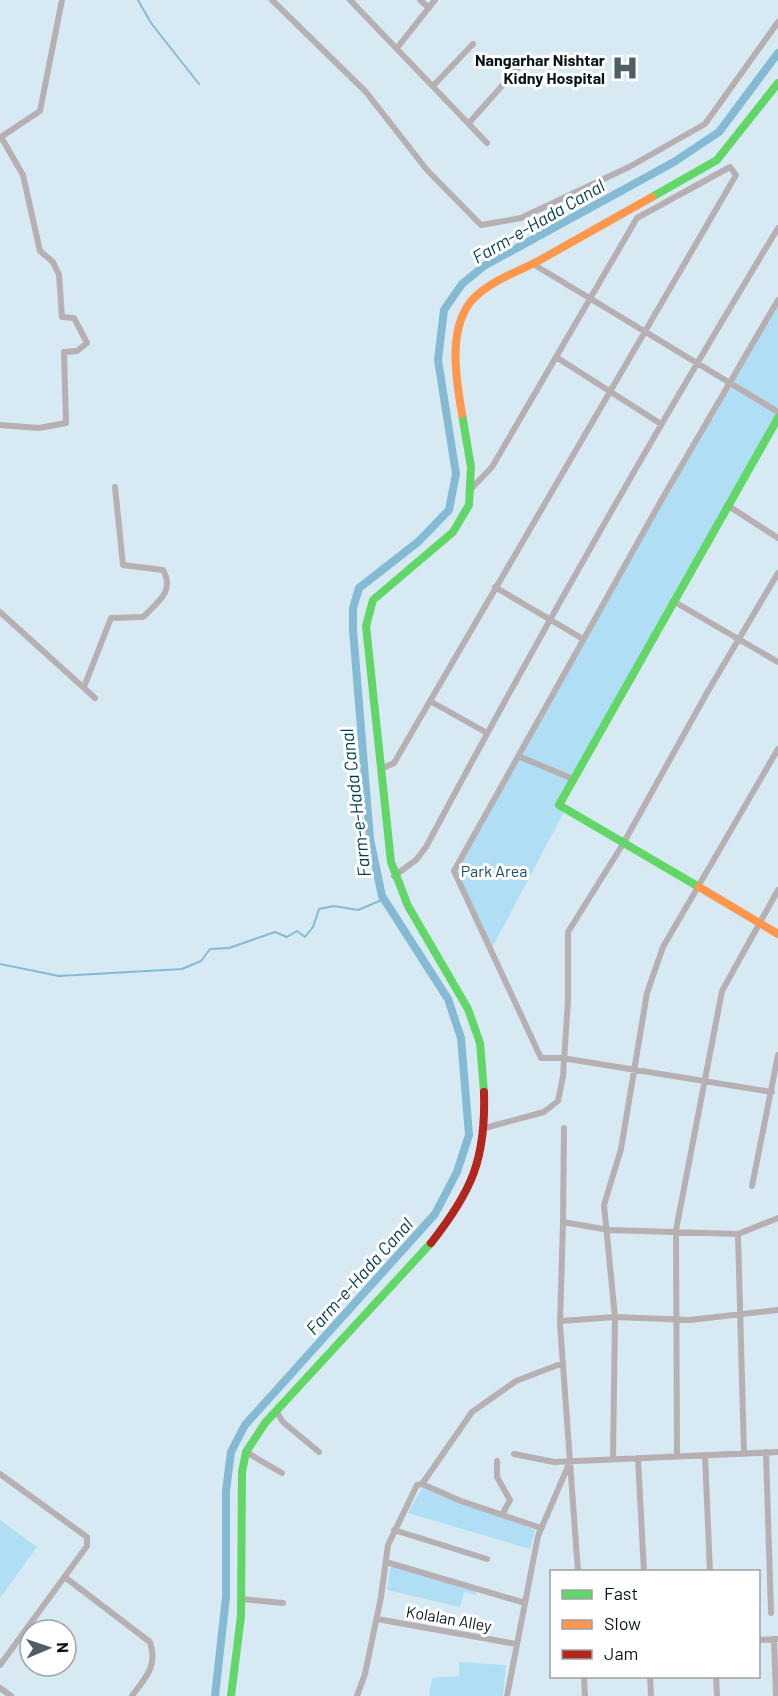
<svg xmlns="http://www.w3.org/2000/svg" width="778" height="1696" font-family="Barlow,sans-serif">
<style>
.green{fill:#b0def5}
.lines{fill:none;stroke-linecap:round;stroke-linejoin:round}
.stream{stroke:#84bad4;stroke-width:2}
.canal{stroke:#84bad4;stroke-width:8}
.street{stroke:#b7b0b2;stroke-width:6}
.fast{stroke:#63d668;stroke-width:8}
.slow{stroke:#ff974d;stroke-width:8}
.jam{stroke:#b3261e;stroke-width:8}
.labels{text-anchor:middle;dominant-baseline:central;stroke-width:6;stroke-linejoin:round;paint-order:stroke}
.poi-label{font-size:16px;font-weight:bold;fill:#08141a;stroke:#fff;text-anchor:end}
.park-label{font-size:16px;fill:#174f67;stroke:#fff}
.street-label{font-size:16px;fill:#08141a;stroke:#fff}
.water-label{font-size:18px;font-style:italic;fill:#003c53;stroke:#fff}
</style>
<rect width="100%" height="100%" fill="#d7eaf3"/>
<!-- green -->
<path class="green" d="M 778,300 L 778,418 L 559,804 L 565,810 L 492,948 L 454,871 Z
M 423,1486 L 535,1530 L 530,1549 L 408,1513 Z
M 0,1520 L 37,1547 L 0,1598 Z
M 391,1562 L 478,1587 L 476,1595 L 464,1592 L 460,1607 L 387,1590 Z
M 459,1662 L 506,1665 L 503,1696 L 429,1696 L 432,1678 L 459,1676 Z"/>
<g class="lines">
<!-- stream -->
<path class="stream" d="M 138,0 L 151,23 L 199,84
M 0,964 L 59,976 L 182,969 L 201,961 L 210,949 L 229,948 L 275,932 L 287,937 L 297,931 L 305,937 L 313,927 L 319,909 L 334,906 L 358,910 L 384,899"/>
<!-- canal -->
<path class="canal" d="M 215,1696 L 226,1597 L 226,1491 L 231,1452 L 245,1425 L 435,1214 L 457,1172 L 469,1135 L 461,1038 L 448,999 L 382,896 L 370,839 L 353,630 L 353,608 L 359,588 L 418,542 L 449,510 L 456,474 L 438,360 L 444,310 L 462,284 L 484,266 L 674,162 L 719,132 L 778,53"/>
<!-- street -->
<path class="street" d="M 272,0 L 366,92 L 427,170 L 481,225 L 521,218 L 629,167 L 705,124 L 778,22
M 350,0 L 487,143
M 420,0 L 429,8
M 397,48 L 435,0
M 433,86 L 473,44
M 469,123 L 523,62
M 533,264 L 778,412
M 556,357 L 661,424
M 0,425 L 39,428 L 66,423 L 64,352 L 77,351 L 87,343 L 74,318 L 62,317 L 59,275 L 53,262 L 40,251 L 23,175 L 1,137 L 40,111 L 62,0
M 727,505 L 778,538
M 495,587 L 583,639
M 673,601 L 778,662
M 0,612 L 95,698
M 84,687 L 111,618 L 143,617 C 158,602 175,591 163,570 L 123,565 L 115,487
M 430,701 L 487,733
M 518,756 L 573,779
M 381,769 L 394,763 L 736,175 L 730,167 L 637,218 L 492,467 L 470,490
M 394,876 L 416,860 L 426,847 C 538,637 655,431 778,228
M 772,1092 L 562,1058 L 541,1058 L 454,871 L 662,499 L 778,300
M 485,1128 L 544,1112 L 558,1101 L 563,1076 L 568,1000 L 568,932 L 623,844 L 708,691 L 778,573
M 564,1128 L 563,1222 L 609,1230 L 738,1234 L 778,1218
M 752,1186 L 778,1055
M 563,1222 L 560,1324 L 578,1572
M 738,1234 L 744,1453
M 561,1321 L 615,1317 L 690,1320 L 778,1310
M 276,1411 L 283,1422 L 319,1452
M 246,1452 L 282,1473
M 766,1452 L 771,1613
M 514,1454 L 554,1462 L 778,1452
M 705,1455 L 710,1572
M 677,1456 L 676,1230 L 722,991 L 778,890
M 638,1458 L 644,1572
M 613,1459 L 615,1317 L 604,1205 L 621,1149 L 647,993 L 663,947 L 778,749
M 497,1461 L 497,1477 L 510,1500 L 502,1515
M 0,1474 L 87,1537 L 87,1546 L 0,1665
M 422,1484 L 461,1501 L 541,1528
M 394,1530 L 487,1559
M 386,1562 L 525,1603
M 66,1578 L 150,1642 C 158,1666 146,1677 132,1696
M 241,1599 L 283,1603
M 377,1619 L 516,1644
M 774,1639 L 776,1696
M 758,1640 L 778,1639
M 584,1676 L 585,1696
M 650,1676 L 651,1696
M 716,1676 L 717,1696
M 0,1688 L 11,1696
M 357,1696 L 365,1674 L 381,1597 L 388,1545 L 417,1485 L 422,1484 L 472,1412 L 516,1381 L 563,1363
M 507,1696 L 538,1536 L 569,1464"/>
<!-- fast -->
<path class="fast" d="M 652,197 L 717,160 L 778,83
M 462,414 L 471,467 L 469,505 L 453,532 L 373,600 L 366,626 L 391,862 L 408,906 L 468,1009 L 480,1043 L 484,1092
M 699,887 L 559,805 L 778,418
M 231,1696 L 241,1616 L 242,1472 L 246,1452 L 265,1423 L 431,1243"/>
<!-- slow -->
<path class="slow" d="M 462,414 C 456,379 446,324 476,296 C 494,279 520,271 540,260 C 578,239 615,218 652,197
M 699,887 L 778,934"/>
<!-- jam -->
<path class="jam" d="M 431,1243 C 472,1191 486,1159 484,1092"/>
</g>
<!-- icons -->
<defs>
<symbol id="hospital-bare" viewBox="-9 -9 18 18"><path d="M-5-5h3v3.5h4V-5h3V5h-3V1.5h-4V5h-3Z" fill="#505f66" stroke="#fff" stroke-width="2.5" paint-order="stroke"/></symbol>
</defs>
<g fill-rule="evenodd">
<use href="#hospital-bare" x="606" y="49" width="38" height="38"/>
</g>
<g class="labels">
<!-- poi labels -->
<g class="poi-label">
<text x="605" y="59">Nangarhar Nishtar<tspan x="605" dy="18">Kidny Hospital</tspan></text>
</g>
<!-- park labels -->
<g class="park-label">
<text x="494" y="870">Park Area</text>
</g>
<!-- street labels -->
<g class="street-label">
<text transform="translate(449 1618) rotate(10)">Kolalan Alley</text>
</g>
<!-- water labels -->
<g class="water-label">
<text transform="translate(538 221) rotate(-30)">Farm-e-Hada Canal</text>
<text transform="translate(355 803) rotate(-97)">Farm-e-Hada Canal</text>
<text transform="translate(359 1276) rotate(-48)">Farm-e-Hada Canal</text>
</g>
</g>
<!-- legend -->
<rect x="550" y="1570" width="210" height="108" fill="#ffffff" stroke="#9ca1a3" stroke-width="1.5"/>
<rect x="562" y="1590" width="30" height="9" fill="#63d668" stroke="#9ca1a3" stroke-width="1.5"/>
<text x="604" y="1600" font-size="18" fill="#08141a">Fast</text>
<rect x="562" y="1620" width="30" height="9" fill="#ff974d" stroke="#9ca1a3" stroke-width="1.5"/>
<text x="604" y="1630" font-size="18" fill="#08141a">Slow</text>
<rect x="562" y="1650" width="30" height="9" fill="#b3261e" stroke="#9ca1a3" stroke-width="1.5"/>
<text x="604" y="1660" font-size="18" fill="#08141a">Jam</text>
<!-- north arrow -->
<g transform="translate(48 1648) rotate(88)"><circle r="28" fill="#ffffff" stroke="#9ca1a3" stroke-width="1.5"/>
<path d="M0-4.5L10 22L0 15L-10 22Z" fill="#505f66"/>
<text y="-9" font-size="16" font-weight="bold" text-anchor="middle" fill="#08141a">N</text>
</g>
</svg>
